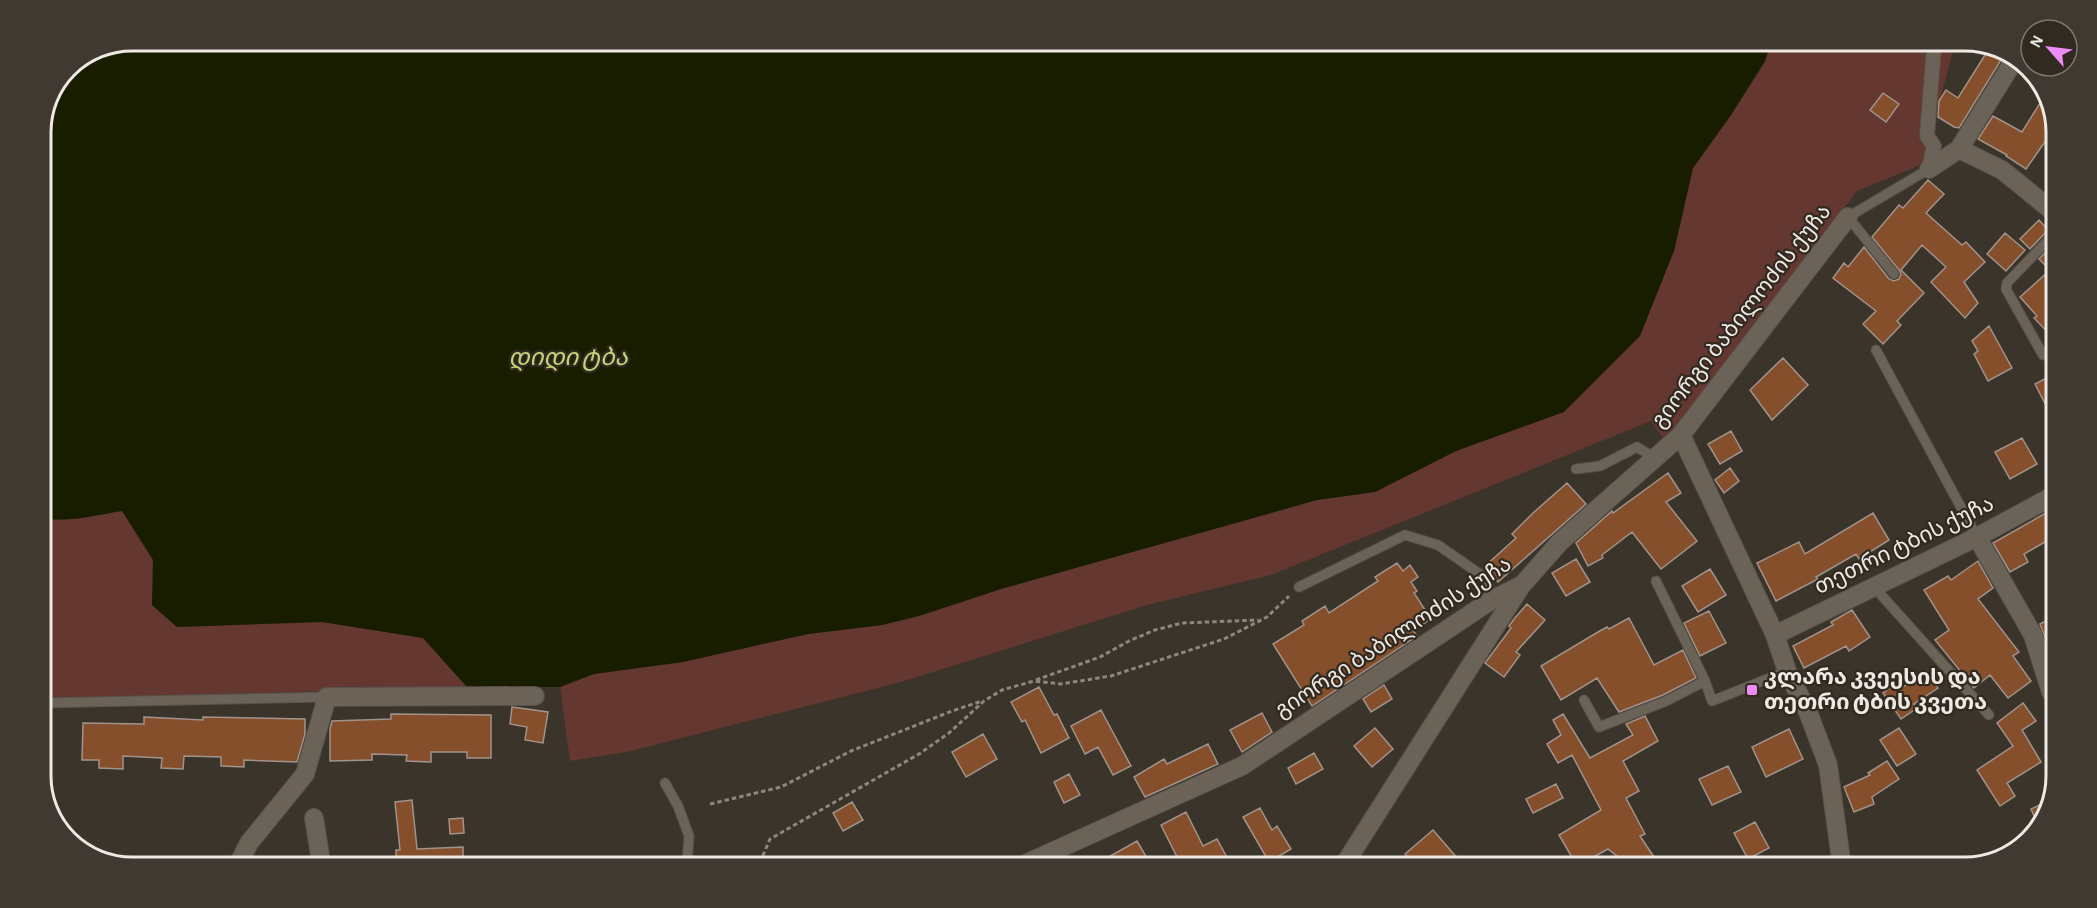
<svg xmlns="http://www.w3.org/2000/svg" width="2097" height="908" font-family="'Alegreya Sans','Noto Sans Georgian',sans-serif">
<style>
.green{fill:#643730}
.water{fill:#191d00}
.building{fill:#854f2c;stroke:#a1938c;stroke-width:1.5}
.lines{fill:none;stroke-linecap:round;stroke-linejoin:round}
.service-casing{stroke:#575149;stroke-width:11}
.pedestrian-casing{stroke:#575149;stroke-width:16}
.minor-casing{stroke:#575149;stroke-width:20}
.path{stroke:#8d877f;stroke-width:3;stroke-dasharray:4.5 3;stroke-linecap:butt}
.service{stroke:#6b6358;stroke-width:9}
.pedestrian{stroke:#6b6358;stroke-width:14}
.minor{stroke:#6b6358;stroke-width:18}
.poi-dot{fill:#ef8bf7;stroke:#312a21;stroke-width:2}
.labels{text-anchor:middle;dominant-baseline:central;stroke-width:4.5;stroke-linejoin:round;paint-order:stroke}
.street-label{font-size:22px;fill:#eee9e3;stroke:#312a21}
.poi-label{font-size:22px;font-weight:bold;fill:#eee9e3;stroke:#312a21;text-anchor:start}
.water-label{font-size:24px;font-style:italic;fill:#c4d57a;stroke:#312a21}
.rim{fill:none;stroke:#eee9e3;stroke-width:3}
</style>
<rect width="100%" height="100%" fill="#3b342a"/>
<!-- green -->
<path class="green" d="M 1770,46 L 1954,47 L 1923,164 L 1857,191 L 1690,412 L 1664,440 L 1651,421 L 1271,575 L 1147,605 L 901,682 L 627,752 L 570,761 L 560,687 L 594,674 L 683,662 L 808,634 L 882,625 L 919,616 L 1001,589 L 1317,500 L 1375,492 L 1456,451 L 1674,251 L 1693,168 L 1731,115 L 1765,62 Z
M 122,510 L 153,560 L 152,605 L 177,627 L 322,622 L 423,638 L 467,687 L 41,699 L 41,518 C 68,523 96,516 122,510 Z"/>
<!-- water -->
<path class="water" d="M 132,41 L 1770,46 L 1765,61 L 1731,115 L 1693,168 L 1674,251 L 1640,336 L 1564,412 L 1456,451 L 1375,492 L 1317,500 L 1001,589 L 919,616 L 882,625 L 808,634 L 683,662 L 594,674 L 560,687 L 467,687 L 423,638 L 322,622 L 177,627 L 152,605 L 153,560 L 122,511 C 95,515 68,523 41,518 L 41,126 L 67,67 Z"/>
<!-- building -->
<path class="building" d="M 1990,47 L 2000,47 L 2006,52 L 1959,128 L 1954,127 L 1938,117 L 1939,101 L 1946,90 L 1958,98 Z
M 1883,93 L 1899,104 L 1886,122 L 1870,110 Z
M 2045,95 L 2056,126 L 2026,169 L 2006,156 L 2007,155 L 1978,139 L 1993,116 L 2022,132 Z
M 1928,180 L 1944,194 L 1926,213 L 1962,245 L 1966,242 L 1985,262 L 1964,282 L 1978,303 L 1965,318 L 1931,282 L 1946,267 L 1922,245 L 1901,270 L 1924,293 L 1897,321 L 1901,325 L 1883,344 L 1863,324 L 1876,311 L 1833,278 L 1844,263 L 1848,267 L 1864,247 L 1889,279 L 1894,281 L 1899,279 L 1901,274 L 1899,270 L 1872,237 L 1899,205 L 1903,208 Z
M 2039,220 L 2048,230 L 2030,249 L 2020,239 Z
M 2005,233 L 2025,250 L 2006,271 L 1987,254 Z
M 2055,243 L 2055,248 L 2054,339 L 2034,318 L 2037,316 L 2020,297 L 2050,270 L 2039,259 Z
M 1989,326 L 2012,368 L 1988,381 L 1974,354 L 1978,351 L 1972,341 Z
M 1783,358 L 1808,385 L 1772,420 L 1750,390 Z
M 2054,374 L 2054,387 L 2053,419 L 2035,384 Z
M 1731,431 L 1742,451 L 1720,464 L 1708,444 Z
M 2022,438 L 2037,464 L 2010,479 L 1995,452 Z
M 1730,468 L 1739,481 L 1724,493 L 1715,480 Z
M 1668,473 L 1681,493 L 1666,502 L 1697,541 L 1661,569 L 1632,532 L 1602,555 L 1603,558 L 1588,566 L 1576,543 L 1612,511 L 1613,513 Z
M 1567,483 L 1586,504 L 1498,582 L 1484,567 L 1516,538 L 1512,534 L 1533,513 Z
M 2053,509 L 2052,538 L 2024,554 L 2028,562 L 2010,572 L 1993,543 Z
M 1873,513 L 1889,540 L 1859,559 L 1856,554 L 1816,577 L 1818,579 L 1776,601 L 1757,563 L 1799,542 L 1805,554 Z
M 1576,559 L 1590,582 L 1566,596 L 1552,573 Z
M 1978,561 L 1993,588 L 1978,599 L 2019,652 L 2013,656 L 2031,681 L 2008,698 L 1990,675 L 1974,688 L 1935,640 L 1949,630 L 1924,590 L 1948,576 L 1951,580 Z
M 1397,563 L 1403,571 L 1410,565 L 1418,577 L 1411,582 L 1417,591 L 1414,593 L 1431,619 L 1413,630 L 1417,636 L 1312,706 L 1273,644 L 1304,625 L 1302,621 L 1325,606 L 1329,613 L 1378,581 L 1375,577 Z
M 1710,569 L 1726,595 L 1698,612 L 1682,586 Z
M 1527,604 L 1545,620 L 1516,652 L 1520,655 L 1504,677 L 1485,663 L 1511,628 L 1509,626 L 1514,619 Z
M 1852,610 L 1870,637 L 1849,651 L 1846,646 L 1804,668 L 1793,646 L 1833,625 L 1831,622 Z
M 1709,611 L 1726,643 L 1700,656 L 1684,623 Z
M 2052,617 L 2051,629 L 2051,654 L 2040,624 Z
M 1629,618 L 1654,665 L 1683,650 L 1696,678 L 1663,695 L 1619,712 L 1597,678 L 1561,700 L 1541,666 L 1598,632 L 1607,627 L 1609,629 Z
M 1927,671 L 1938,688 L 1914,704 L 1917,708 L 1901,719 L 1883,693 L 1899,681 L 1903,687 Z
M 1384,685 L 1392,699 L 1371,712 L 1363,699 Z
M 1039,687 L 1054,715 L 1057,714 L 1069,738 L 1041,753 L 1025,720 L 1022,722 L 1011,702 Z
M 2023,703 L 2036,721 L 2022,730 L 2041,762 L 2007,783 L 2015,796 L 2000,806 L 1977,770 L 2013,746 L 1997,723 Z
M 512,707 L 548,712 L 543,743 L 525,740 L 527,727 L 510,724 Z
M 1101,710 L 1131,766 L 1113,775 L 1098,747 L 1085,754 L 1071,726 Z
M 1262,713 L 1272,732 L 1242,752 L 1230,730 Z
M 391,714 L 491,715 L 491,758 L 467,758 L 467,752 L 431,752 L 431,762 L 406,761 L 407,755 L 372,754 L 372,760 L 330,761 L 330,729 L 332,721 L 391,719 Z
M 1563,714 L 1590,758 L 1633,735 L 1626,724 L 1645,716 L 1658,741 L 1623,761 L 1639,791 L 1626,798 L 1645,834 L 1640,836 L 1660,866 L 1624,866 L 1618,857 L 1608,849 L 1577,866 L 1559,835 L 1601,810 L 1572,755 L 1558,763 L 1547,744 L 1561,735 L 1553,720 Z
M 144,717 L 203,720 L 203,717 L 305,719 L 305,734 L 297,762 L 244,760 L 244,767 L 221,766 L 221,757 L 184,756 L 183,769 L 161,768 L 162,758 L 123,756 L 123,769 L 99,768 L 99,760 L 82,760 L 83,723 L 144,724 Z
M 1375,728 L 1393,749 L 1372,767 L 1354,746 Z
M 1899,728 L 1916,754 L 1897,766 L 1880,740 Z
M 1789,729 L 1803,759 L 1766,777 L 1752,747 Z
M 983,734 L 997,759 L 966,777 L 952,752 Z
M 1208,744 L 1218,764 L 1145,797 L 1134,777 L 1164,759 L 1167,764 Z
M 1314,753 L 1323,769 L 1296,784 L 1288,768 Z
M 1887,761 L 1899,779 L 1872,797 L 1874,804 L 1854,812 L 1844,787 L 1870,775 L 1868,773 Z
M 1728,766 L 1741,792 L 1712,805 L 1699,779 Z
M 1069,774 L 1080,795 L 1064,803 L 1054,782 Z
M 1556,784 L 1563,798 L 1533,813 L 1526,799 Z
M 412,800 L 417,849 L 463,847 L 463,862 L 396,862 L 396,850 L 400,850 L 395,802 Z
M 2050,800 L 2050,811 L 2038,825 L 2031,809 Z
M 852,802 L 863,820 L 843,831 L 833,813 Z
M 1260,808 L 1272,830 L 1277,826 L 1291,849 L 1269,862 L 1243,817 Z
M 1186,812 L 1203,846 L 1217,839 L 1231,865 L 1181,865 L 1161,825 Z
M 463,818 L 464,833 L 450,834 L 449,819 Z
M 1755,822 L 1769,848 L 1748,859 L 1734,833 Z
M 1433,830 L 1464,866 L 1415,865 L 1405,854 Z
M 1137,841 L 1151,865 L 1096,864 Z"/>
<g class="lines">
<defs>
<path id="service" d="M 1894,274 L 1848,217 L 1929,169
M 1876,350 L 1977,537
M 2043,355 L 2006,289 L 2007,283 L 2055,233
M 1576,469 L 1600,466 L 1637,447 L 1655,458
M 1656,581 L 1705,681
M 1299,587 L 1405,535 L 1438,545 L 1487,579 L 1490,601
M 1874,587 L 1989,715
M 1584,700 L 1599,727 L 1666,701 L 1705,681 L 1712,701 L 1787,671
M 41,703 L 327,697
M 665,783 L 678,806 L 689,836 L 687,863
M 1603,866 L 1613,861 L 1617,866"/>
<path id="pedestrian" d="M 1929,169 L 1934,146 L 1927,136 L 1934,47"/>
<path id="minor" d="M 1959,149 L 2002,170 L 2055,213
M 1929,169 L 1959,149 L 2015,59
M 1681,435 L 1775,635 L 1787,671 L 1808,712 L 1828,765 L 1842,867
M 1977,537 L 2033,635 L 2051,692
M 1775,635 L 1977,537 L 2053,496
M 314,818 L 321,862
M 240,861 L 249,843 L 305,774 L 327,697 L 535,696
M 1025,864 L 1242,766 L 1490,601 L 1522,585 L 1560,542 L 1681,435 L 1848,217
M 1344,865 L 1521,586"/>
</defs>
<!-- service casing -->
<use href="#service" class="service-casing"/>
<!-- pedestrian casing -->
<use href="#pedestrian" class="pedestrian-casing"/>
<!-- minor casing -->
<use href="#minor" class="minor-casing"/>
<!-- path -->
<path class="path" d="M 1036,680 L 1100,657 L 1129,641 L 1155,630 L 1182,623 L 1258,620
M 710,804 L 781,787 L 851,751 L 952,711 L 982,701
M 761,863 L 761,860 L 770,839 L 919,754 L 949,733 L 984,701 L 1002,690 L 1034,681 L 1061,684 L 1111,676 L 1224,639 L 1267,617 L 1289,596"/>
<!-- service -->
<use href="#service" class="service"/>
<!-- pedestrian -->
<use href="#pedestrian" class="pedestrian"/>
<!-- minor -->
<use href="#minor" class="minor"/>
</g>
<!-- markers -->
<rect class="poi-dot" x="1746" y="684" width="12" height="12" rx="3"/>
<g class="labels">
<!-- street labels -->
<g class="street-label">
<text transform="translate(1741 316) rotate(-52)">გიორგი ბაბილოძის ქუჩა</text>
<text transform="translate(1904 545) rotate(-26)">თეთრი ტბის ქუჩა</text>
<text transform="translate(1393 637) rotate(-33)">გიორგი ბაბილოძის ქუჩა</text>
</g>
<!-- poi labels -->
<g class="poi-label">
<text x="1764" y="677">კლარა კვეესის და<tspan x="1764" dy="25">თეთრი ტბის კვეთა</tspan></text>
</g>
<!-- water labels -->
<g class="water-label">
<text x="568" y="358">დიდი ტბა</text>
</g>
</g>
<!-- crop -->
<path d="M0 0H2097V908H0ZM132 51H1965A81 81 0 0 1 2046 132V776A81 81 0 0 1 1965 857H132A81 81 0 0 1 51 776V132A81 81 0 0 1 132 51Z" fill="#403931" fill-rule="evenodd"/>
<path class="rim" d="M132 51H1965A81 81 0 0 1 2046 132V776A81 81 0 0 1 1965 857H132A81 81 0 0 1 51 776V132A81 81 0 0 1 132 51Z"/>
<!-- north arrow -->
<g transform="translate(2049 48) rotate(298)"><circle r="28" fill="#312a21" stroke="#7d766f" stroke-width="1.5"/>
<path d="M0-4.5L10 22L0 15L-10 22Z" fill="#ef8bf7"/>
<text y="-9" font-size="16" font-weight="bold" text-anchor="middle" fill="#eee9e3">N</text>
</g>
</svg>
